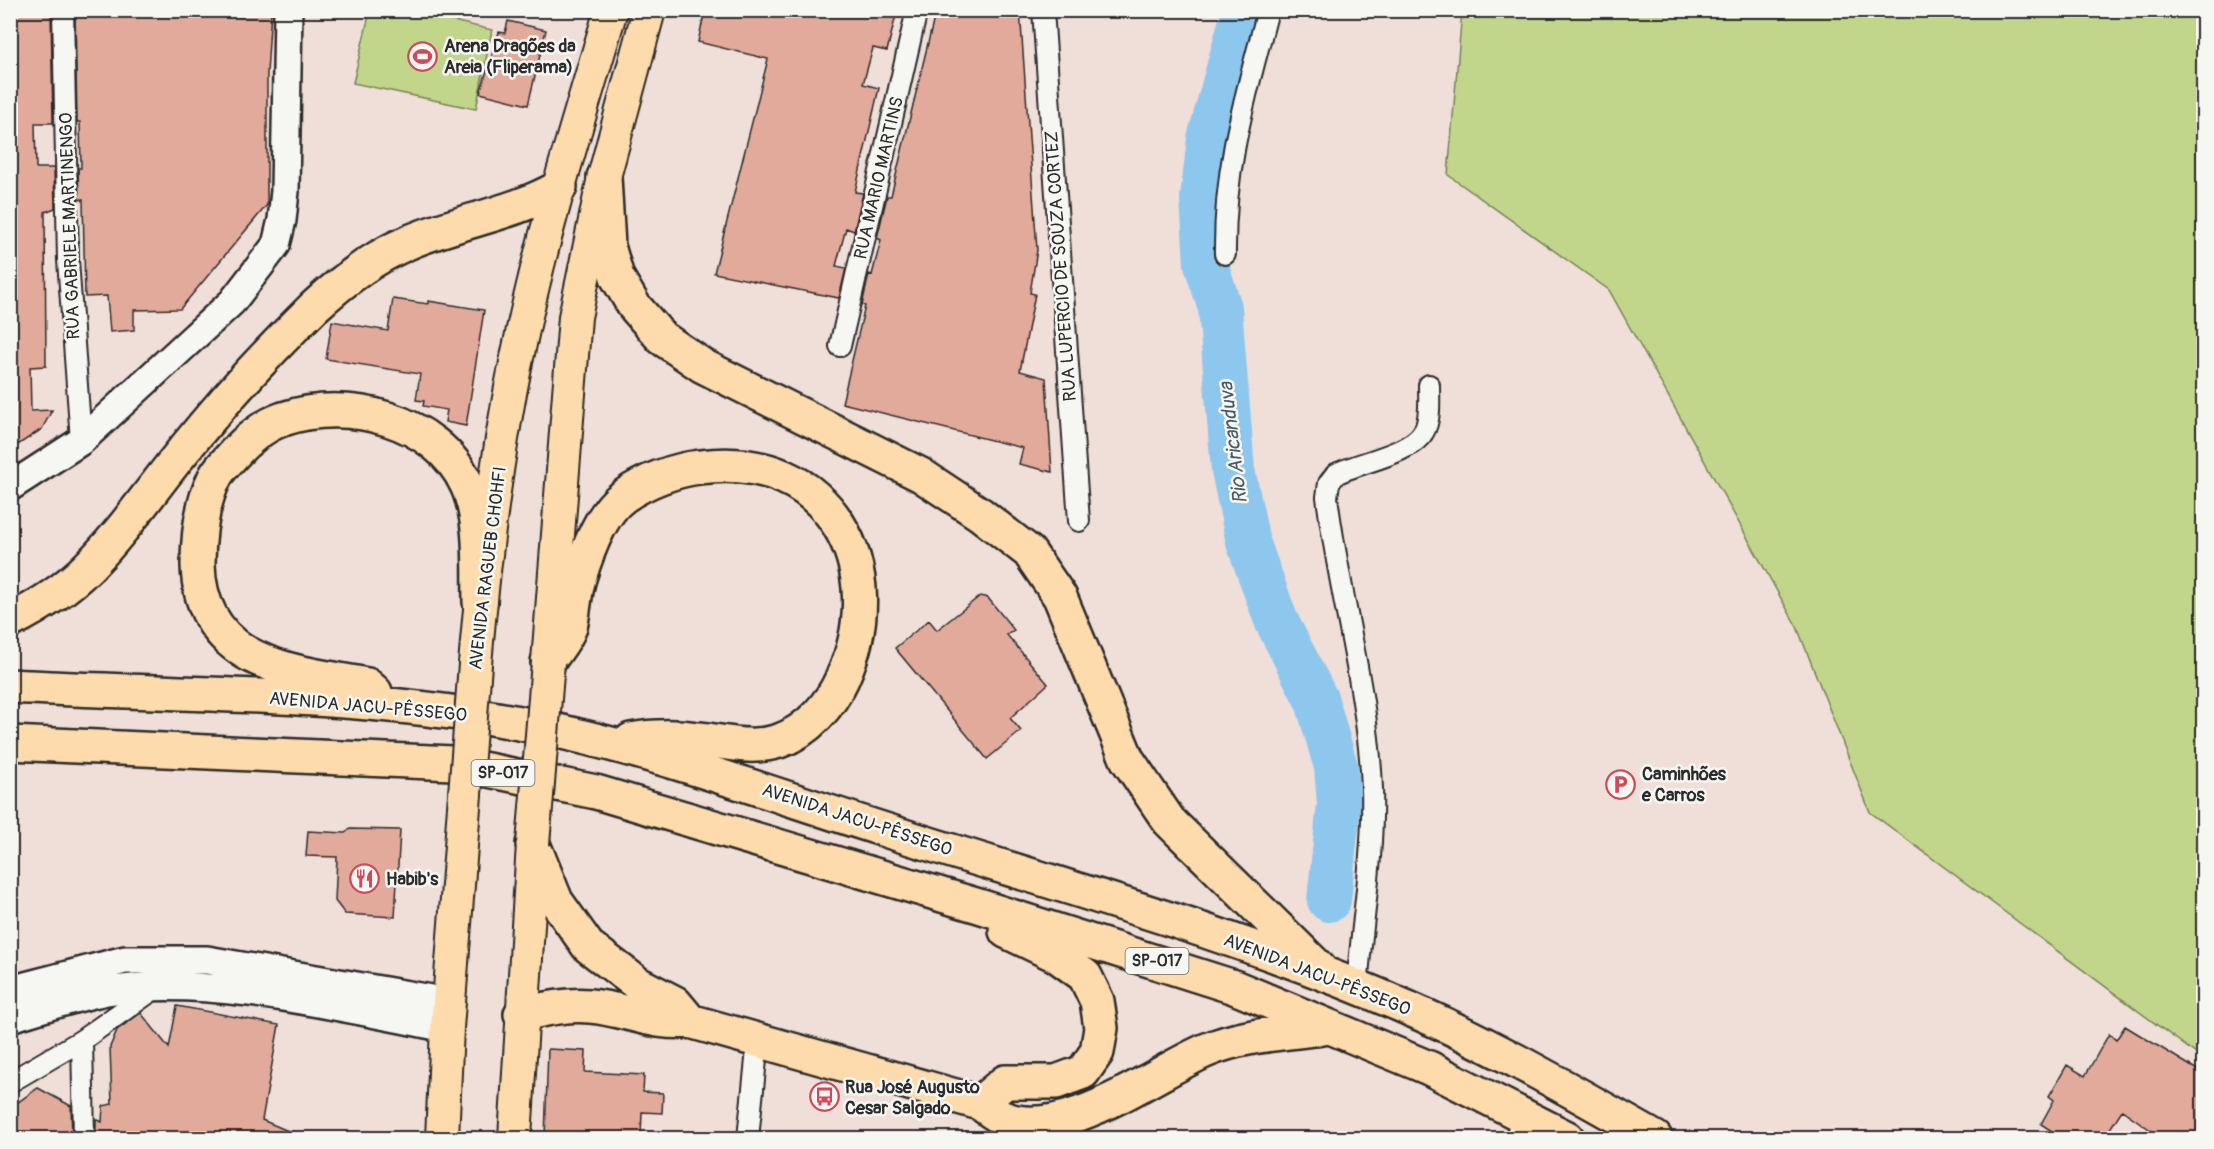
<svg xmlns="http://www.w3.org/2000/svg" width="2214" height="1149" font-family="Pangolin,sans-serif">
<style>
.green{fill:#c1d68b;stroke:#76805b;stroke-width:1.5}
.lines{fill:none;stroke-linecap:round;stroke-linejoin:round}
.river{stroke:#8ec7ed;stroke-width:44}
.building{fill:#e2aa9b;stroke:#2b2b2b;stroke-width:1.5}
.street-casing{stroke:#2b2b2b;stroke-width:24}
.secondary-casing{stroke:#2b2b2b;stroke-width:32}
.primary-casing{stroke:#2b2b2b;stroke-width:36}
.highway-casing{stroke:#2b2b2b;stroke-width:38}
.street{stroke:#f6f6f2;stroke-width:20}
.secondary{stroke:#f6f6f2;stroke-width:27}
.primary{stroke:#fedbac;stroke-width:32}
.highway{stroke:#fedbac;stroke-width:33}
.primary-bridge-casing{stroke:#2b2b2b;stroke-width:36;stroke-linecap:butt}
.primary-bridge{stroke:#fedbac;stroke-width:32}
.labels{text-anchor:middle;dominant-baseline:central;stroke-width:5;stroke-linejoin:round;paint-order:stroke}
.shield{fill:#f6f6f2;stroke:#686867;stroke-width:1.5}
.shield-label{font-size:16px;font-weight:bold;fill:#2b2b2b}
.poi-label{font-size:18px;font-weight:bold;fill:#2b2b2b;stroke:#f6f6f2;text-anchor:start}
.street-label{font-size:18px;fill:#2b2b2b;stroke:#f6f6f2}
.water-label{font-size:20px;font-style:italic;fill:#495a65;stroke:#f6f6f2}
</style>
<rect width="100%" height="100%" fill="#f0dfd8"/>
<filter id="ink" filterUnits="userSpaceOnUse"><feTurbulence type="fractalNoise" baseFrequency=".0167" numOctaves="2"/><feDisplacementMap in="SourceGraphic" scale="12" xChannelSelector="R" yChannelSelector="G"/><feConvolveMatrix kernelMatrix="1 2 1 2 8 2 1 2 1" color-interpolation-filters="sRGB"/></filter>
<g filter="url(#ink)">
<!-- green -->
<path class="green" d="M 370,11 L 410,11 L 492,30 L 476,109 L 353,83 Z
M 1462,11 L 2203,11 L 2203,1059 L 1870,812 L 1797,627 L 1609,290 L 1448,175 Z"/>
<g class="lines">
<!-- river -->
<path class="river" d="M 1244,10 L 1209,139 L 1202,198 L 1206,264 L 1220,308 L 1233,470 L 1248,542 L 1276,620 L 1317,701 L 1336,767 L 1339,804 L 1329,900"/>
</g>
<!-- building -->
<path class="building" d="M 10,10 L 51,10 L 53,123 L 35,123 L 36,168 L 54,168 L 55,208 L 45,212 L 46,366 L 30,367 L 31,411 L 52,410 L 42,429 L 10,450 Z
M 75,10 L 271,10 L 267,73 L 267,205 L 180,309 L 134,310 L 134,330 L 110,332 L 107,296 L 85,297 L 83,199 L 79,200 L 78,168 L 81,168 L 80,122 L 77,122 Z
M 705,10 L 876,10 L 896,15 L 887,51 L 873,48 L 863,84 L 879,88 L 855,192 L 863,193 L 854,231 L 846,228 L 836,266 L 846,268 L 839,298 L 714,273 L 768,59 L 698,42 Z
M 936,10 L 1020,10 L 1037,250 L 1030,293 L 1035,294 L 1020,371 L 1046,378 L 1052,472 L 1019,464 L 1023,448 L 842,403 L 865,306 L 862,305 L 869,274 L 872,275 L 881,240 L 877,238 L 887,196 L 891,196 Z
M 508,21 L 546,30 L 528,105 L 480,93 L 499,32 L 505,33 Z
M 393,299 L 428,304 L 428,301 L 484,310 L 466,426 L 445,422 L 447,410 L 423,406 L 424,401 L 416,400 L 420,374 L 326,359 L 332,321 L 388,331 Z
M 980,596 L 988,598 L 1014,630 L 1007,635 L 1048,684 L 1010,718 L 1021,731 L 987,759 L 895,648 L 929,620 L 937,630 Z
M 350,829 L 400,830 L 395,917 L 345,914 L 335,901 L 337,857 L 306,856 L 308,831 L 345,833 Z
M 177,1006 L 279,1025 L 262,1120 L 305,1138 L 96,1138 L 96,1119 L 102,1122 L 103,1106 L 112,1104 L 110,1047 L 117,1030 L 141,1013 L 169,1048 Z
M 2125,1026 L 2204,1074 L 2204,1125 L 2194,1138 L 2162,1138 L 2122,1110 L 2104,1138 L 2048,1138 L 2052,1131 L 2041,1124 L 2054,1100 L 2049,1096 L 2067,1065 L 2085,1076 L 2109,1034 L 2116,1040 Z
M 548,1049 L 586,1051 L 585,1072 L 644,1075 L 643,1092 L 663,1093 L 662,1113 L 642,1112 L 641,1138 L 545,1138 Z
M 38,1088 L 71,1106 L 72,1138 L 10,1138 L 10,1108 Z"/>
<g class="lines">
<defs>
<path id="street" d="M 63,10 L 68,260 L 81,441
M 1043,10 L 1079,521
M 1225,254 C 1224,163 1246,96 1268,10
M 840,346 L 917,10
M 1357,988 C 1362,921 1374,856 1372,788 C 1368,690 1339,594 1327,497 L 1329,483 L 1336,474 C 1359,462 1412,454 1424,431 C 1431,419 1429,399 1429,385
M 82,1040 L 84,1138
M 10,1082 L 82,1040 L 157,987
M 748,1138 L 758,1040
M 1515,1138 L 1525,1116"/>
<path id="secondary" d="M 10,487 L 81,441 L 232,302 L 276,245 L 282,220 L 285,191 L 288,10
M 10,990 L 125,960 L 207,960 L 449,1002
M 10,1018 C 42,1009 75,997 107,991 C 209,974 345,1009 447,1028"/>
<path id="primary" d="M 548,662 L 575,317 L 604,177 L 649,10
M 475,664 C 484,557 498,443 521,339 C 544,228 579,119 611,10
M 442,1138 L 447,1028 L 465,794
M 515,1138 L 533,844"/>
<path id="highway" d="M 604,177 L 608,246 L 617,277 L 634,306 L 662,338 L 703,366 L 921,475 L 980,514 L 1029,552 L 1060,597 L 1127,759 L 1169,821 L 1320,969
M 10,621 C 38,607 66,589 88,567 C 123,532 151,490 183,451 C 223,401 268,352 314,307 C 340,283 374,257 407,243 C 456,221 512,215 560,187
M 548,662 C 555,651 566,639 570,627 C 574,611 574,594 579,578 C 587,552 601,512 624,496 C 645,481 674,470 700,467 C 829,449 893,568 842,679 C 830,705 808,731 779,741 C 751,750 727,742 699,739 C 676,736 653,736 631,740
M 10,686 C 174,695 341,692 503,720 C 635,743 758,790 885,830 C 1060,886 1242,935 1410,1009 C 1495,1046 1575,1093 1655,1138
M 375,692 L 367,685 C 327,677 280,673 245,652 C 213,632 199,602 198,565 C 198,536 202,503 215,477 C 219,469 227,462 232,456 C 245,441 264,425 283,419 C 347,397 437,419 467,485 C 483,520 479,564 480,602
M 10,743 L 453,763 L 596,792 L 979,906 L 1234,987 L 1429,1068 L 1567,1138
M 533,844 L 556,901 L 588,946 L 638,984 L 675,1003 L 690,1021
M 521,1014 C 545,1009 566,1004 590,1006 C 626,1009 653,1025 690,1021 L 980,1103 C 987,1108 995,1115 1003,1118 C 1064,1143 1153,1073 1207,1050 C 1244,1034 1290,1033 1329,1027
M 980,1103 L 1005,1082 L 1056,1082 L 1083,1072 L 1097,1052 L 1101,1028 L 1097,1001 L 1085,976 L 1056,955 L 1006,931"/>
</defs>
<!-- street casing -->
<use href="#street" class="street-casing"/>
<!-- secondary casing -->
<use href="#secondary" class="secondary-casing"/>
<!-- primary casing -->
<use href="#primary" class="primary-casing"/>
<!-- highway casing -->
<use href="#highway" class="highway-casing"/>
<!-- street -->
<use href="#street" class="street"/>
<!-- secondary -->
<use href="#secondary" class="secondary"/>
<!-- primary -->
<use href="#primary" class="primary"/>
<!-- highway -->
<use href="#highway" class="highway"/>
<defs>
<path id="primary-bridge" d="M 465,794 L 475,664
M 533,844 L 548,662"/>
</defs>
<!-- primary-bridge casing -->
<use href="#primary-bridge" class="primary-bridge-casing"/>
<!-- primary-bridge -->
<use href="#primary-bridge" class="primary-bridge"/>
</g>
</g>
<!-- icons -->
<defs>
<symbol id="stadium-ring" viewBox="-11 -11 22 22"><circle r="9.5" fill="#f6f6f2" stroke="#d1495b" stroke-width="1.5"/><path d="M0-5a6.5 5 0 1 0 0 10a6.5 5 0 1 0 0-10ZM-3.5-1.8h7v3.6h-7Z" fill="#d1495b"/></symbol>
<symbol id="parking-ring" viewBox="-11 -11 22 22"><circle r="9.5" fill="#f6f6f2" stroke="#d1495b" stroke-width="1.5"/><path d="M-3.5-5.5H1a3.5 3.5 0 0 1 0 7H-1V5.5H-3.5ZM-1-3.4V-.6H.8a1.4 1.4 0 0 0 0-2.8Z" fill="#d1495b"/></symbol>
<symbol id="restaurant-ring" viewBox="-11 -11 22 22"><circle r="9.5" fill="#f6f6f2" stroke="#d1495b" stroke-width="1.5"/><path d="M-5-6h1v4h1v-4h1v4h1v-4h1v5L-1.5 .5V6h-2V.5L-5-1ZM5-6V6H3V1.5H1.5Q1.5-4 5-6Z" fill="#d1495b"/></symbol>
<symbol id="bus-ring" viewBox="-11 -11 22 22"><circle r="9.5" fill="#f6f6f2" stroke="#d1495b" stroke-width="1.5"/><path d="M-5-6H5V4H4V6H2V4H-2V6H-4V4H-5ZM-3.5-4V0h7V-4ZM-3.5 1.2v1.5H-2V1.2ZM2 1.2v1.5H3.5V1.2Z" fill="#d1495b"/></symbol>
</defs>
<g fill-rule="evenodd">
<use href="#stadium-ring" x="406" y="40" width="33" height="33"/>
<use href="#parking-ring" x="1604" y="768" width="33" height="33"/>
<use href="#restaurant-ring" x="348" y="862" width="33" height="33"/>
<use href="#bus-ring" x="808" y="1080" width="33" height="33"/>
</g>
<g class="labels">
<!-- shield labels -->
<g class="shield">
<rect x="471.5" y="760" width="63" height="26" rx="4.5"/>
<rect x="1125.5" y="948" width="63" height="26" rx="4.5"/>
</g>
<g class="shield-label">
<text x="503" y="773">SP-017</text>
<text x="1157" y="961">SP-017</text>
</g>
<!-- poi labels -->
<g class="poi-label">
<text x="444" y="46">Arena Dragões da<tspan x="444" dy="21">Areia (Fliperama)</tspan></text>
<text x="1642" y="774">Caminhões<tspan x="1642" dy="21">e Carros</tspan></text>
<text x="386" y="879">Habib's</text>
<text x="845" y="1087">Rua José Augusto<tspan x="845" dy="21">Cesar Salgado</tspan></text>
</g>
<!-- street labels -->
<g class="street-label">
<text transform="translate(879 178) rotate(-77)">RUA MARIO MARTINS</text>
<text transform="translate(70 226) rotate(-92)">RUA GABRIELE MARTINENGO</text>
<text transform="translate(1061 266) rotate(-94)">RUA LUPERCIO DE SOUZA CORTEZ</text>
<text transform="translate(488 568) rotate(-83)">AVENIDA RAGUEB CHOHFI</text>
<text transform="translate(368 707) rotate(5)">AVENIDA JACU-PÊSSEGO</text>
<text transform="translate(857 820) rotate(18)">AVENIDA JACU-PÊSSEGO</text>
<text transform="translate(1317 975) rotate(21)">AVENIDA JACU-PÊSSEGO</text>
</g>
<!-- water labels -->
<g class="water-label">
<text transform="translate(1233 443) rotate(-97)">Rio Aricanduva</text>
</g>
</g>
<!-- margin -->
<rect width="2214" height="1149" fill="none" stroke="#f6f6f2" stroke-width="36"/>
<rect x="18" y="18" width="2178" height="1113" fill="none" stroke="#2b2b2b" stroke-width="2" filter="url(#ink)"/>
</svg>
